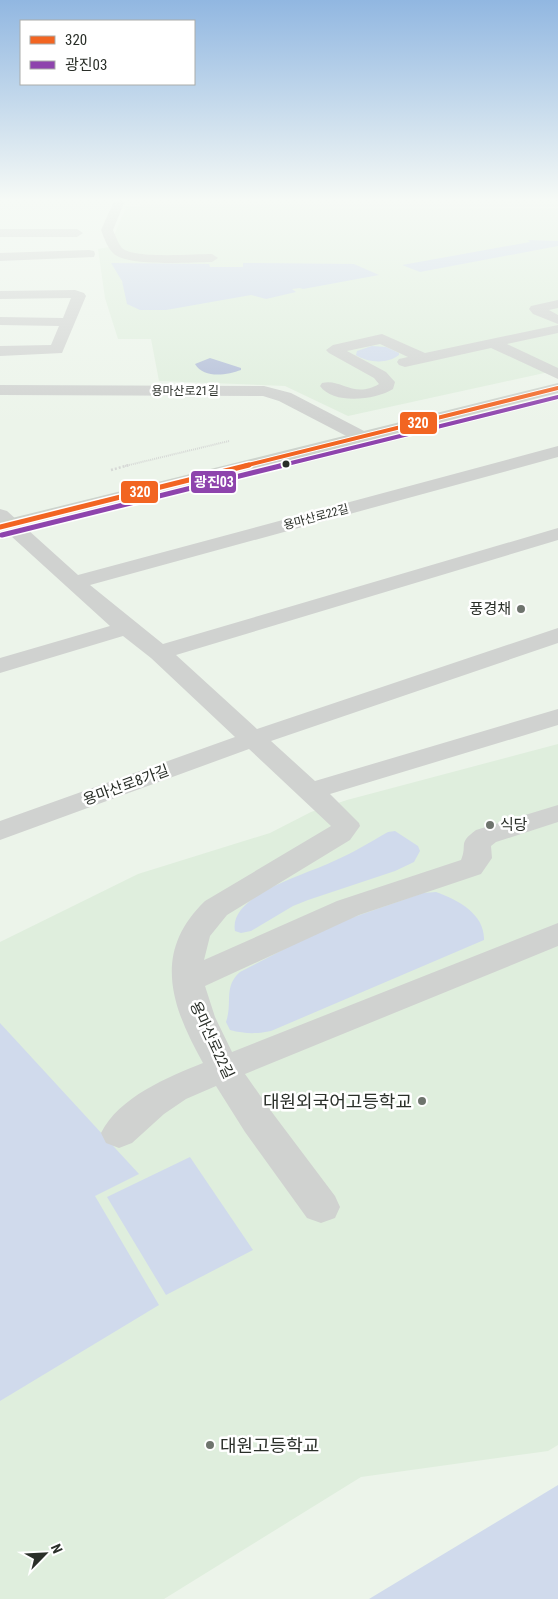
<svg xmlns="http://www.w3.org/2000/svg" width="558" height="1599" font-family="'Roboto Condensed','Noto Sans KR',sans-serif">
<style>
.built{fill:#dfeedd}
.green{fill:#d0daec}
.water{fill:#b0bbd7}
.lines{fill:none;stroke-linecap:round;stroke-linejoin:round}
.path-far2{stroke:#d6d8d6;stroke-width:1;stroke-dasharray:1 1;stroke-linecap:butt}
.path-far1{stroke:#d6d8d6;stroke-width:2;stroke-dasharray:1 1;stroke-linecap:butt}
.path{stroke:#d6d8d6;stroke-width:2.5;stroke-dasharray:2 2;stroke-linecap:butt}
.minor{fill:#d0d2d0;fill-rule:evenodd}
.major{fill:#cdd3cc;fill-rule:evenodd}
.bus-1-far1-casing{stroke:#fff;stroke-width:6}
.bus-1-casing{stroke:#fff;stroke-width:8}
.bus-2-far1-casing{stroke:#fff;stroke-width:6}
.bus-2-casing{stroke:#fff;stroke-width:8}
.bus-1-far1{stroke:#f26522;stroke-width:4}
.bus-1{stroke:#f26522;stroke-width:5}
.bus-2-far1{stroke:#8e44ad;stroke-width:4}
.bus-2{stroke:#8e44ad;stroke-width:5}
.bus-dot{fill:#2a2f29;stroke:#fff;stroke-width:2}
.poi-dot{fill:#6e746d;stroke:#fff;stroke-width:2}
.labels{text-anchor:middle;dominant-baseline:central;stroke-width:5;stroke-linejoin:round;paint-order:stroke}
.far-street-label{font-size:12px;fill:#2a2f29;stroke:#fff}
.poi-label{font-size:15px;fill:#2a2f29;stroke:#fff;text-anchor:end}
.street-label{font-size:15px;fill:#2a2f29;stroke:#fff}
.near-poi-label{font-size:18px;fill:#2a2f29;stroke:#fff;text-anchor:end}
.line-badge{stroke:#fff;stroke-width:2}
.badge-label{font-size:14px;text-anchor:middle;font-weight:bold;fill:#fff}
</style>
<rect width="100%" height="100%" fill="#ecf4ea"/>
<!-- built -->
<path class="built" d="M 126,207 L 558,208 L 558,370 L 348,416 L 285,386 L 159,381 L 151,339 L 118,339 L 105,298 L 98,249 L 109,247 Z
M 558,744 L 558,1445 L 548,1451 L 361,1477 L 164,1599 L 0,1599 L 0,942 L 138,874 L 270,833 L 311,812 L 347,800 Z"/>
<!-- green -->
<path class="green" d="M 528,240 L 558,241 L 558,246 L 420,272 L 402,265 L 530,242 Z
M 111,263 L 209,264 L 210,267 L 243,267 L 243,263 L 354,264 L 379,275 L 303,289 L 300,288 L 292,289 L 296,292 L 266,299 L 251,295 L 166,310 L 140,310 L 127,304 L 122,281 Z
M 372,346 L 386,347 L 399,353 L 399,355 C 388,364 368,363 356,355 L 357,351 Z
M 395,831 L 418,846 L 420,851 L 414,862 L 395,871 L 308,900 L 293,906 L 251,931 L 241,933 L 235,931 C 228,894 309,874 334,861 C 353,853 370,842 388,832 Z
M 436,892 C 458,900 485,914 484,940 L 271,1031 C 257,1034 245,1034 230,1030 L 226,1022 C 233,1002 223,987 240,972 L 331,925 L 423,893 Z
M 0,1023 L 139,1174 L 95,1196 L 159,1305 L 0,1401 Z
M 190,1157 L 253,1250 L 166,1295 L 107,1197 Z
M 558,1485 L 558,1599 L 369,1599 Z"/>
<!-- water -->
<path class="water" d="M 210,358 L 241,368 L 241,370 C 227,375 204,379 195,364 Z"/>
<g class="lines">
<!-- path-far2 -->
<path class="path-far2" d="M 0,206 L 90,206
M 141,206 L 558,205"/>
<!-- path-far1 -->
<path class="path-far1" d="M 125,466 L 229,441"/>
<!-- path -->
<path class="path" d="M 111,470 L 129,465"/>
<!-- minor -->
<path class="minor" d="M 114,201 L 125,201 L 113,230 C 115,235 118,243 122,248 C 133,259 195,254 212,254 L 218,258 L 212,262 C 191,262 130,267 114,254 C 108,249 104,238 101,230 Z
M 0,229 L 77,229 L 83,233 L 77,237 L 0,237 Z
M 89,250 L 94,251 L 95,254 L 94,257 L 0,261 L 0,253 Z
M 75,290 L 84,293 L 86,296 L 62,353 L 0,356 L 0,346 L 51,345 L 59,326 L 0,325 L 0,317 L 63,318 L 71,298 L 0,299 L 0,291 Z
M 558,300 L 558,308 L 549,310 L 558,315 L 558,324 L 533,314 L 529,309 L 531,306 Z
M 558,325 L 558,333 L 507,344 L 558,368 L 558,379 L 491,348 L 405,367 L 399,365 L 397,362 L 399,359 L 408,357 L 380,344 L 347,351 L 386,372 L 395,382 L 393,389 C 376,400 333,405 320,386 L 322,383 C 341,378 354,399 379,384 L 374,378 L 329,353 L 326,350 L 333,345 L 382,334 L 425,353 Z
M 0,385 L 264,386 L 291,393 L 366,432 L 369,436 L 366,440 L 360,441 L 354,440 L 279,401 L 263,396 L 0,395 Z
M 558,446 L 558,457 L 90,585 L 163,644 L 558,528 L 558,540 L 176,655 L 257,729 L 558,628 L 558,643 L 271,741 L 315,781 L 558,709 L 558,725 L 330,794 L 359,823 L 360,826 L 350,840 L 227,915 L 210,936 L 204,960 L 337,901 L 461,860 C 468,844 457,844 476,830 L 558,805 L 558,822 L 496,842 L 491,846 L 492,858 L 481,874 L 359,915 L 205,986 L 215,1017 L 232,1052 L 558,923 L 558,946 L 245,1074 L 271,1111 L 335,1196 L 340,1207 L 335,1218 L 321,1223 L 307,1218 L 245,1132 L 216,1086 L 186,1099 L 164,1114 L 132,1143 L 119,1148 L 106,1143 L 101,1133 C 119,1097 168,1077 203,1063 C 171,1006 152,952 205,901 L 331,826 L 249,749 L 0,840 L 0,821 L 235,737 L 151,658 L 123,636 L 0,673 L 0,658 L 110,626 L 0,526 L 0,509 L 7,511 L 78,575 Z"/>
<!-- major -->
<path class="major" d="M 558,383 L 558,393 L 0,533 L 0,521 Z"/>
<defs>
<path id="bus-1-far1" d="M 244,466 L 558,388"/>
<path id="bus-1" d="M 0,527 L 249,465"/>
<path id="bus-2-far1" d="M 279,466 L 558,397"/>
<path id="bus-2" d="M 2,535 L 284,465"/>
</defs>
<!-- bus-1-far1 casing -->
<use href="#bus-1-far1" class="bus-1-far1-casing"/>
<!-- bus-1 casing -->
<use href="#bus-1" class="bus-1-casing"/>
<!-- bus-2-far1 casing -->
<use href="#bus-2-far1" class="bus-2-far1-casing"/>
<!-- bus-2 casing -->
<use href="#bus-2" class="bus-2-casing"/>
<!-- bus-1-far1 -->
<use href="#bus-1-far1" class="bus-1-far1"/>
<!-- bus-1 -->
<use href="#bus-1" class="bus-1"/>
<!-- bus-2-far1 -->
<use href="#bus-2-far1" class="bus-2-far1"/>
<!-- bus-2 -->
<use href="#bus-2" class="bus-2"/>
</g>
<!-- sky -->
<linearGradient id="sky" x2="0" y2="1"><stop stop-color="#91b7e1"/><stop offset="0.47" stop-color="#f6faf6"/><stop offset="1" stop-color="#f6faf6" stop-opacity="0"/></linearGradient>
<rect width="558" height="425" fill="url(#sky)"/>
<!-- markers -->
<circle class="bus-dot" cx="286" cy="464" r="4.5"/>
<g class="poi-dot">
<circle cx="521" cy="609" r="5"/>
<circle cx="490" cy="825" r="5"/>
<circle cx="422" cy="1101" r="5"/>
<circle cx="210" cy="1445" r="5"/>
</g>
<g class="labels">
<!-- far-street labels -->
<g class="far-street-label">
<text x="185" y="391">용마산로21길</text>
<text transform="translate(316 517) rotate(-15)">용마산로22길</text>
</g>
<!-- poi labels -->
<g class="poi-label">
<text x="511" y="609">풍경채</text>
<text x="500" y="825" text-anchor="start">식당</text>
</g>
<!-- street labels -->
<g class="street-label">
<text transform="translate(126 785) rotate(-20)">용마산로8가길</text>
<text transform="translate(212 1040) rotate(65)">용마산로22길</text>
</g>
<!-- near-poi labels -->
<g class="near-poi-label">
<text x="412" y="1101">대원외국어고등학교</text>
<text x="220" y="1445" text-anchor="start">대원고등학교</text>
</g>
</g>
<g class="line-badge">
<rect x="399" y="411" width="39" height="24" rx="5" fill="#f26522"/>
<rect x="190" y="470" width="47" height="24" rx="5" fill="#8e44ad"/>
<rect x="120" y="480" width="39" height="24" rx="5" fill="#f26522"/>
</g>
<g class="badge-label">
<text x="418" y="428">320</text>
<text x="214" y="487">광진03</text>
<text x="140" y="497">320</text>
</g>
<!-- legend -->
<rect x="20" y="20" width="175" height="65" fill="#ffffff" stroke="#aaaca9"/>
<rect x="30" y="36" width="25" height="8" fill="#f26522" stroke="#aaaca9"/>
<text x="65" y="45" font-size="15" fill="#2a2f29">320</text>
<rect x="30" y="61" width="25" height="8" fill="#8e44ad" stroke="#aaaca9"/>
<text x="65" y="70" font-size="15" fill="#2a2f29">광진03</text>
<!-- north arrow -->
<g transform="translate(45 1554) rotate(66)" stroke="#ffffff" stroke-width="4" paint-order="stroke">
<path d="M0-4L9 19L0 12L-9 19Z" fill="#2a2f29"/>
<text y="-8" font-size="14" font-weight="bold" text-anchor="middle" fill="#2a2f29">N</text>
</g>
</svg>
